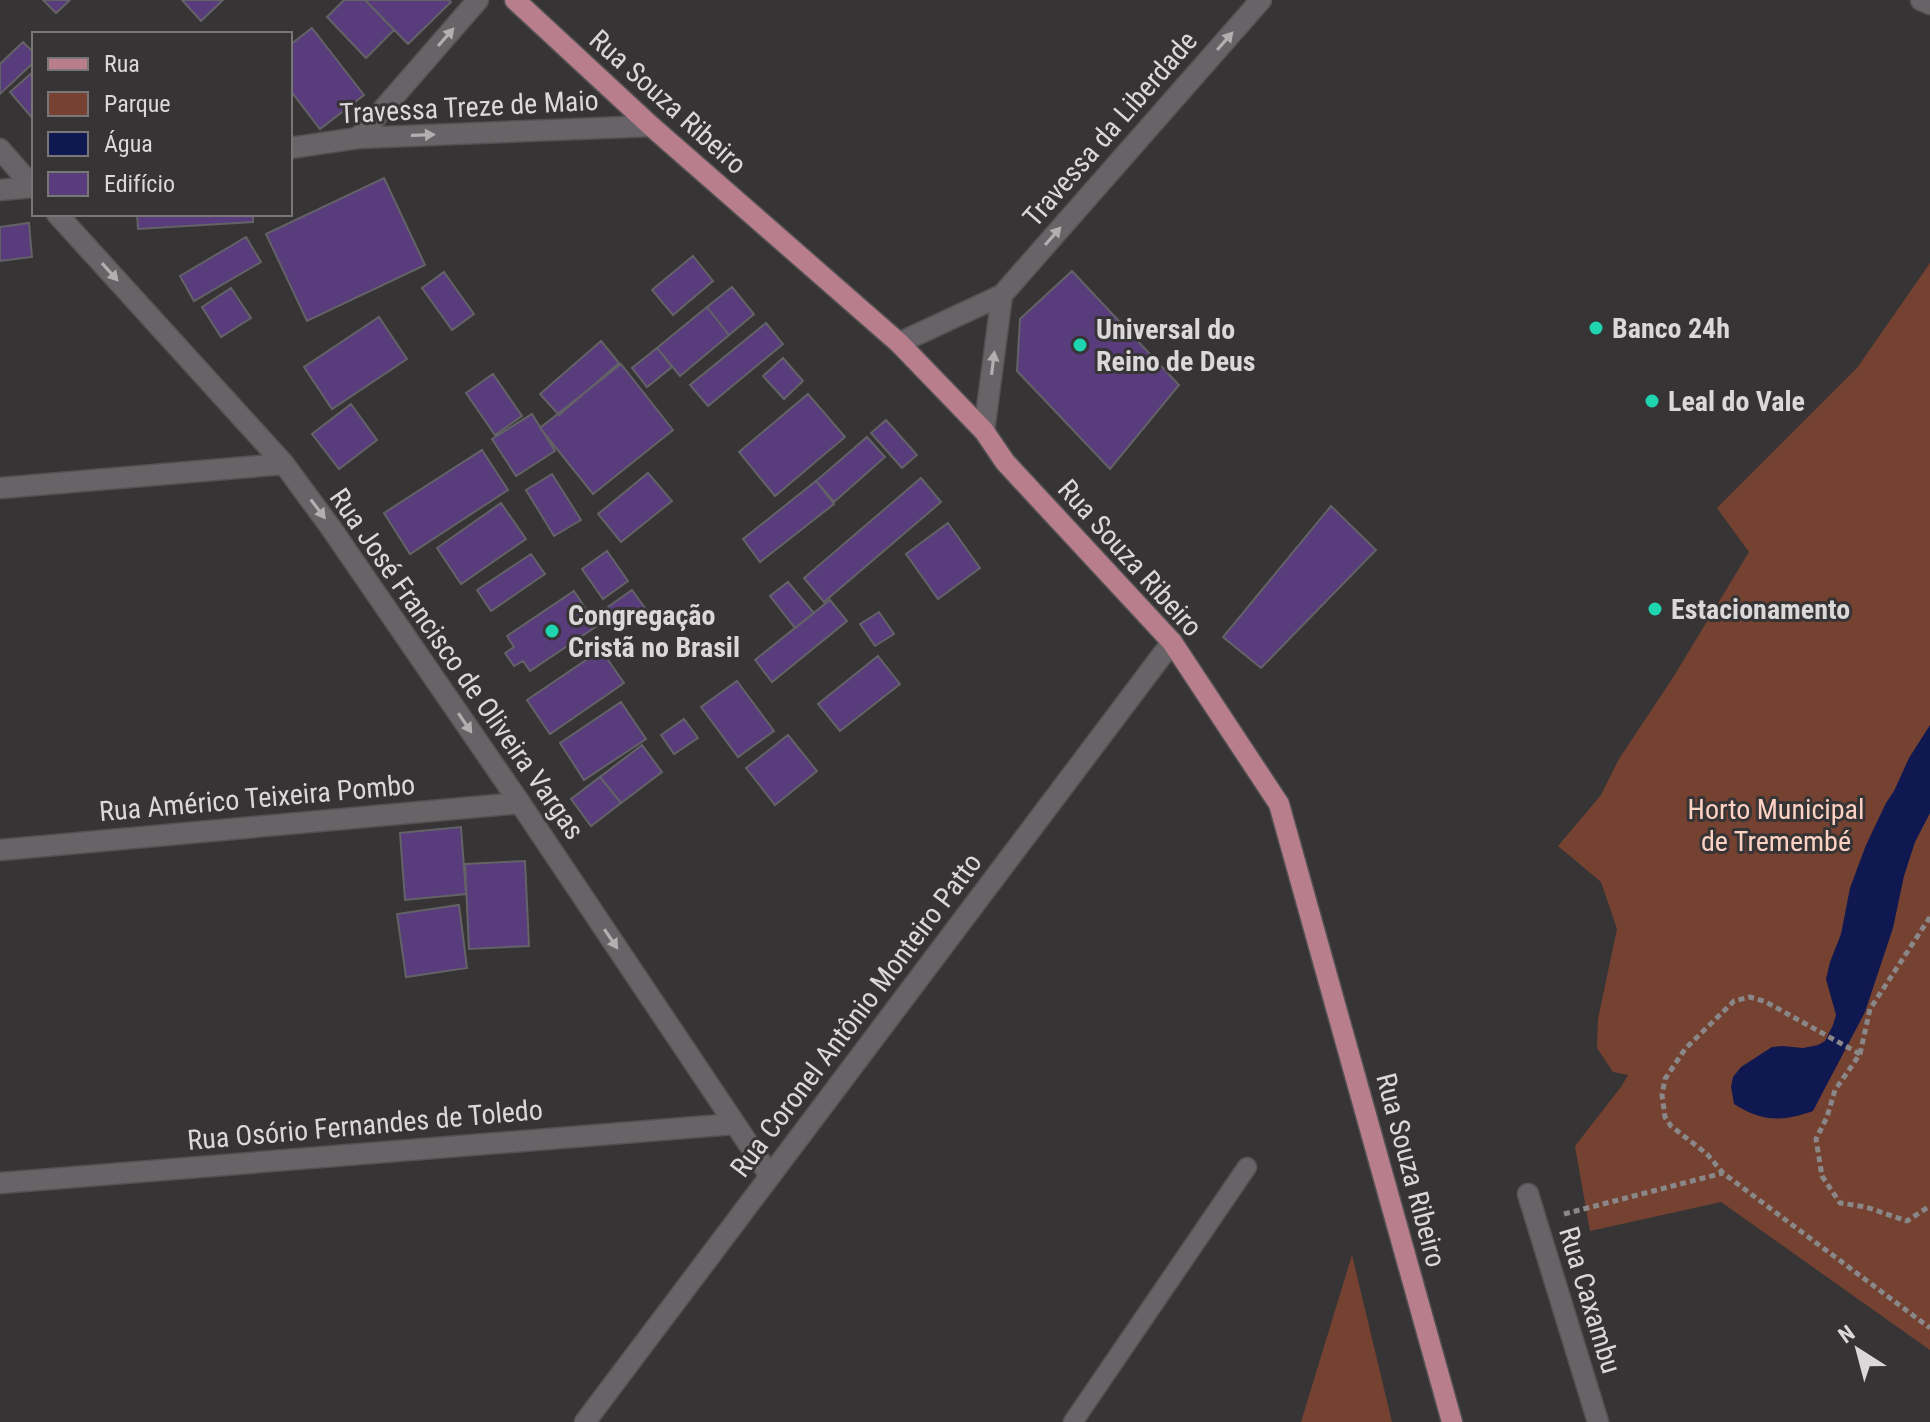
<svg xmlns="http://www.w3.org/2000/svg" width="1930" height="1422" font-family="'Roboto Condensed',sans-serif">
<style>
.green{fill:#754231}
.water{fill:#101851}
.building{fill:#583c7b;stroke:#636266;stroke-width:2}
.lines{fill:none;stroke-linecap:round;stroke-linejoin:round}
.service-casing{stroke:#535152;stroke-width:21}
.minor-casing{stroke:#535152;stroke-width:23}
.primary-casing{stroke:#535152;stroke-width:23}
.path{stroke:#898788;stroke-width:5;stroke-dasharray:6 4;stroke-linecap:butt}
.service{stroke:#676366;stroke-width:18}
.minor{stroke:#676366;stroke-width:20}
.primary{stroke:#b97e8b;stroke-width:20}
.oneway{fill:#b2afb1}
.poi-dot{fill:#1ed5b0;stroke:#373436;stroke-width:3}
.labels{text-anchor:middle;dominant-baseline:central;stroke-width:6;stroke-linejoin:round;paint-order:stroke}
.street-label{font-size:28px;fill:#dad8d9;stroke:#373436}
.poi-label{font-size:28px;font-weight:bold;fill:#dad8d9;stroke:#373436;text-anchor:start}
.park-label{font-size:28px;fill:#fed2c3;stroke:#373436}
</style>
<rect width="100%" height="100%" fill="#373436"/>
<!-- green -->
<path class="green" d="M 1930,263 L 1930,1350 L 1721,1202 L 1590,1231 L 1575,1146 L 1621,1087 L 1628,1075 L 1613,1072 L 1597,1048 L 1598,1019 L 1617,929 L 1601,882 L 1558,846 L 1601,795 L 1619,759 L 1674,676 L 1749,552 L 1717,508 L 1857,368 Z
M 1352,1255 L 1392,1422 L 1301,1422 Z"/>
<!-- water -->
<path class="water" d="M 1930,725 L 1930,813 L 1915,842 L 1904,876 L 1893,928 L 1865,1012 L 1813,1111 C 1782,1122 1762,1122 1734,1104 L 1731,1087 L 1733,1077 L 1741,1067 L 1772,1047 L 1782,1046 L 1803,1048 L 1818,1045 L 1825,1041 L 1833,1025 L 1836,1015 L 1826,979 L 1830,962 L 1841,934 L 1850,888 L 1866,845 L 1886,803 L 1894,791 L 1909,758 Z"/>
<!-- building -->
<path class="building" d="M 43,0 L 70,0 L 56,13 Z
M 182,0 L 223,0 L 201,21 Z
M 344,0 L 365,0 L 394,30 L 366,58 L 327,17 Z
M 365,0 L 448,0 L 451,2 L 408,44 Z
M 312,28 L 364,95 L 320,129 L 290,90 L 290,45 Z
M 23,42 L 34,53 L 34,62 L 0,94 L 0,64 Z
M 34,71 L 34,120 L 10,92 Z
M 384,178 L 425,265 L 307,321 L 266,234 Z
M 137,214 L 253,214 L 253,222 L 138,229 Z
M 29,223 L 32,257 L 0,261 L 0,227 Z
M 246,237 L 261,262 L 194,301 L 180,276 Z
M 693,256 L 713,281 L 673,315 L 652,290 Z
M 1072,271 L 1179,385 L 1110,469 L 1017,371 L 1020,319 Z
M 444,272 L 474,314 L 452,330 L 422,288 Z
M 732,287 L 754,314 L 729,335 L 707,307 Z
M 231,288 L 251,318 L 221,337 L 202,307 Z
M 707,307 L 729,335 L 680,376 L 657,348 Z
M 379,317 L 407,359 L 332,409 L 304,367 Z
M 766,323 L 783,344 L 708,406 L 690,385 Z
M 601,341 L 619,363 L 559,415 L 540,394 Z
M 657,348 L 672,367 L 647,387 L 632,368 Z
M 783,358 L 803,381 L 784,399 L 763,376 Z
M 621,364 L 673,430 L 593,494 L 540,428 Z
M 493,374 L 522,416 L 495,435 L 466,393 Z
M 808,394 L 845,437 L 775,496 L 739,452 Z
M 351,404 L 377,440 L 339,469 L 312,434 Z
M 532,414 L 555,451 L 516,476 L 492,439 Z
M 886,420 L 917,455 L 902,468 L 871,433 Z
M 867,437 L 885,457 L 834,502 L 816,481 Z
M 482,450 L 508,490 L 410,554 L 384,513 Z
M 648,473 L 672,501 L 621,542 L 598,514 Z
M 552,474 L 581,520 L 554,536 L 526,490 Z
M 921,478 L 941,502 L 824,602 L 804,578 Z
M 816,481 L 834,504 L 760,562 L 743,539 Z
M 501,503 L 526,539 L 461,584 L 437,548 Z
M 1331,506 L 1376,550 L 1261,668 L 1223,637 Z
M 948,523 L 980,568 L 938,599 L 906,554 Z
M 607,551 L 628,581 L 603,599 L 582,569 Z
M 531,554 L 545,574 L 491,611 L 477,590 Z
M 788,582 L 814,613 L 795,628 L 770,596 Z
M 632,590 L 648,612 L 625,629 L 608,607 Z
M 574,591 L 597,626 L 530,671 L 523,661 L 514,666 L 505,653 L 514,647 L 507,636 Z
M 830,600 L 847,621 L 772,682 L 755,660 Z
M 879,612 L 894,634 L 875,646 L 860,624 Z
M 601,650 L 624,683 L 550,734 L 527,700 Z
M 878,656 L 900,684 L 840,731 L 818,704 Z
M 737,681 L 774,731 L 738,757 L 701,707 Z
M 621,702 L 646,739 L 584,780 L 560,743 Z
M 684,719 L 698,738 L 674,754 L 661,735 Z
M 788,735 L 817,771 L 775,805 L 746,768 Z
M 642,745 L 662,772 L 621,803 L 600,777 Z
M 600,777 L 621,803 L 591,826 L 571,799 Z
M 461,827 L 466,894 L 405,900 L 400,833 Z
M 525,861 L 529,946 L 469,949 L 465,864 Z
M 459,905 L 467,968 L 406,977 L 397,914 Z"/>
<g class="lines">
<defs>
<path id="service" d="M 1073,1422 L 1247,1167"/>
<path id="minor" d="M 1921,0 L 1930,4
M 358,138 L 478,0
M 290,148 L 358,138 L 651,126
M 0,149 L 34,188
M 0,190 L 34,187
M 57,214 L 284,464 L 331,528 L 520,803 L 770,1176
M 899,343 L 1002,295 L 1261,0
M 984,431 L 1002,295
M 0,488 L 284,464
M 0,850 L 520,803
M 0,1183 L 734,1124
M 1528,1194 L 1598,1422
M 585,1422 L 1172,642"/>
<path id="primary" d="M 515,0 L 651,126 L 899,343 L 984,431 L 1005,462 L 1172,642 L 1279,804 L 1452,1422"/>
</defs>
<!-- service casing -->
<use href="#service" class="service-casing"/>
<!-- minor casing -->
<use href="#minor" class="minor-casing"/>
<!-- primary casing -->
<use href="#primary" class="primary-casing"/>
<!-- path -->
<path class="path" d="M 1930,917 L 1870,1009 L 1860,1054 L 1835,1090 L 1827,1117 L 1816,1139 L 1822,1176 L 1840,1203 L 1866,1207 L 1907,1221 L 1930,1206
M 1860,1054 L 1766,1002 L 1750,997 L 1734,1001 L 1685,1049 L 1665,1079 L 1662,1095 L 1665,1117 L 1671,1126 L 1707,1154 L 1723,1173 L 1930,1328
M 1564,1214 L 1723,1173"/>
<!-- service -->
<use href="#service" class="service"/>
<!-- minor -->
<use href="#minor" class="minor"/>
<!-- primary -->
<use href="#primary" class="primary"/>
</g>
<!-- one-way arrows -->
<defs><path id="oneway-solid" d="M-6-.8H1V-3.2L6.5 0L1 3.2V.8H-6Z" transform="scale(2)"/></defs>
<g class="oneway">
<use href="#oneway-solid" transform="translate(446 37) rotate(-49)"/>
<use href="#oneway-solid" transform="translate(1225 41) rotate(-49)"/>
<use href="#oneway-solid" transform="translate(423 135) rotate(-2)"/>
<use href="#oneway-solid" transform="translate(1053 236) rotate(-49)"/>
<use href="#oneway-solid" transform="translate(110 272) rotate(48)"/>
<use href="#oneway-solid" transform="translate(993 363) rotate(-83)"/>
<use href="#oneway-solid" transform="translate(318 509) rotate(53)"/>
<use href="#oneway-solid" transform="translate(465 723) rotate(56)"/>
<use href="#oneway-solid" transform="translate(611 939) rotate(56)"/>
</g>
<!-- markers -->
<g class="poi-dot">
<circle cx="1596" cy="328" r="8"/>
<circle cx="1080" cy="345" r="8"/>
<circle cx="1652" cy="401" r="8"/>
<circle cx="1655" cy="609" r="8"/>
<circle cx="552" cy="631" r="8"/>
</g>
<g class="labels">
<!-- street labels -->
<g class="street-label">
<text transform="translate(668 102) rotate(42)">Rua Souza Ribeiro</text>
<text transform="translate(469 107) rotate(-3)">Travessa Treze de Maio</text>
<text transform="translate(1110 129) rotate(-49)">Travessa da Liberdade</text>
<text transform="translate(1130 558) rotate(48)">Rua Souza Ribeiro</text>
<text transform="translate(457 664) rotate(55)">Rua José Francisco de Oliveira Vargas</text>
<text transform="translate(257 798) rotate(-5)">Rua Américo Teixeira Pombo</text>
<text transform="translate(856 1015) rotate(-53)">Rua Coronel Antônio Monteiro Patto</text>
<text transform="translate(365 1125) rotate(-5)">Rua Osório Fernandes de Toledo</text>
<text transform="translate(1411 1170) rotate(75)">Rua Souza Ribeiro</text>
<text transform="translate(1590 1300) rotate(73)">Rua Caxambu</text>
</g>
<!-- poi labels -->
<g class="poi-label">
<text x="1612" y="328">Banco 24h</text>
<text x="1096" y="329">Universal do<tspan x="1096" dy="32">Reino de Deus</tspan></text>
<text x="1668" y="401">Leal do Vale</text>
<text x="1671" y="609">Estacionamento</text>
<text x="568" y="615">Congregação<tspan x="568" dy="32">Cristã no Brasil</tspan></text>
</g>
<!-- park labels -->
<g class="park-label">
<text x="1776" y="809">Horto Municipal<tspan x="1776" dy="32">de Tremembé</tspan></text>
</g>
</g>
<!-- legend -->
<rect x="32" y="32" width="260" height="184" fill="#373436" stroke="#787677" stroke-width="2"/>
<rect x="48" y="58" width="40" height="12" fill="#b97e8b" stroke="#787677" stroke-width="2"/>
<text x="104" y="72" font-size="24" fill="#dad8d9">Rua</text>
<rect x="48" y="92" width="40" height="24" fill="#754231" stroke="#787677" stroke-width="2"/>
<text x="104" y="112" font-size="24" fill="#dad8d9">Parque</text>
<rect x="48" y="132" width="40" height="24" fill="#101851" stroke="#787677" stroke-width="2"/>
<text x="104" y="152" font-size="24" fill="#dad8d9">Água</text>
<rect x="48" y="172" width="40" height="24" fill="#583c7b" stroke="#787677" stroke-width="2"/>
<text x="104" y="192" font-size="24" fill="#dad8d9">Edifício</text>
<!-- north arrow -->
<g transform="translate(1858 1350) rotate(324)" stroke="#373436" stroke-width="6" paint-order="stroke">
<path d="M0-6L14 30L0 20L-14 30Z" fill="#dad8d9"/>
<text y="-12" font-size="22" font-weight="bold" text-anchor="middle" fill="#dad8d9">N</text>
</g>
</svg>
